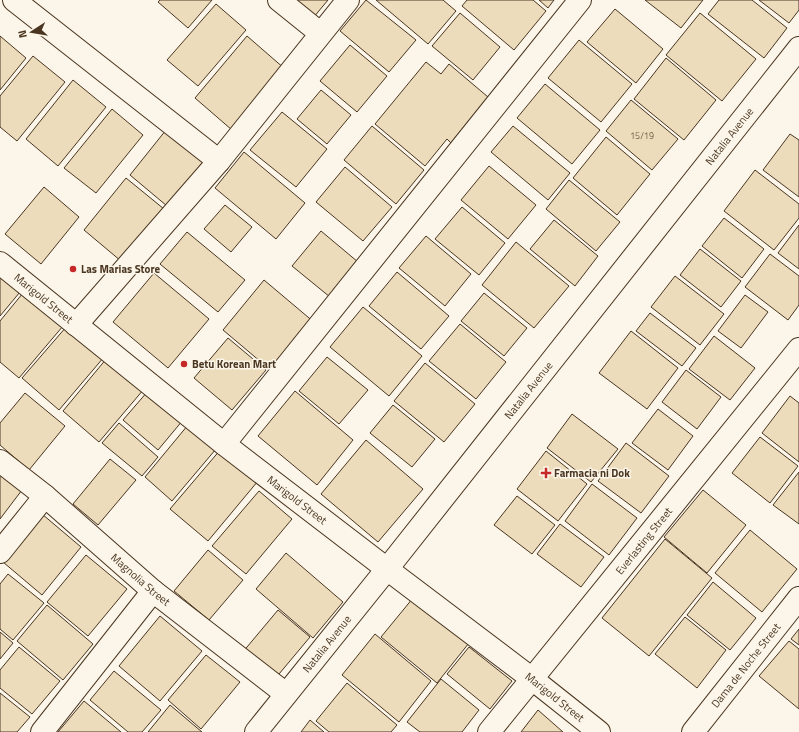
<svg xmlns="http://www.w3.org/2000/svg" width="799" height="732" font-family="'Titillium Web',sans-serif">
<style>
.building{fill:#ecdcbc;stroke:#4a3520}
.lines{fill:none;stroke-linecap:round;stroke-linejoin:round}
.minor-casing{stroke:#4a3520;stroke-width:24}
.tertiary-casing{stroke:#4a3520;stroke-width:24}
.minor{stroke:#fbf6e9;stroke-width:22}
.tertiary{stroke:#fbf6e9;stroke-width:22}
.poi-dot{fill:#c62828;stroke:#fbf6e9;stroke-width:1.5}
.labels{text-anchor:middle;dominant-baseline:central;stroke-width:3;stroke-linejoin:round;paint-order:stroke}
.number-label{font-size:9px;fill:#725f47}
.street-label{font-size:11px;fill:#4a3520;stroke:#fbf6e9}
.poi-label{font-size:11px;font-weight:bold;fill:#4a3520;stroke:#fbf6e9;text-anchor:start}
</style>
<rect width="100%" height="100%" fill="#fbf6e9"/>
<!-- building -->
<path class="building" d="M 160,0 L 212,0 L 188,28 L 158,2 Z
M 292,0 L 328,0 L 313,18 Z
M 366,0 L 416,40 L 389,72 L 340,31 Z
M 376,0 L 443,0 L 456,11 L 428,44 Z
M 467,0 L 533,0 L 546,11 L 514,50 L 462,6 Z
M 539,0 L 554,0 L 548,8 Z
M 645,0 L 703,0 L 681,28 Z
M 719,0 L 752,0 L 787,28 L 764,58 L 708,14 Z
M 759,0 L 799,0 L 799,10 L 789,23 Z
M 216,4 L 246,30 L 198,86 L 167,60 Z
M 615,9 L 663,49 L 636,83 L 587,42 Z
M 460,13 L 500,47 L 473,80 L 432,46 Z
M 700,13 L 756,59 L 722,101 L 666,55 Z
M 0,36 L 26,58 L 0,90 Z
M 247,36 L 285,69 L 232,130 L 195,98 Z
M 579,40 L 632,84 L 601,122 L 548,78 Z
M 350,45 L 387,76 L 357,112 L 320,81 Z
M 33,56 L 65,82 L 17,141 L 0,127 L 0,96 Z
M 666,58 L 716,100 L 684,140 L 634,99 Z
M 426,62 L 441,74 L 449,64 L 488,97 L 451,143 L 447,139 L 425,166 L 375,124 Z
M 73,80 L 106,107 L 58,166 L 26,139 Z
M 545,84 L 600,130 L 572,164 L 517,118 Z
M 321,90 L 351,115 L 327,144 L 297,119 Z
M 631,100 L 678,139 L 652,170 L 606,131 Z
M 112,109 L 143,135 L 96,193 L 64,168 Z
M 282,112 L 327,149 L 296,187 L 250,150 Z
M 372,126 L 424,170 L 396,204 L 344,160 Z
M 513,126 L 570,173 L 548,200 L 491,152 Z
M 166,130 L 204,161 L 167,206 L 130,175 Z
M 790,134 L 799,140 L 799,197 L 763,170 Z
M 606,137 L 650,174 L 617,215 L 573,178 Z
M 244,152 L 305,203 L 276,239 L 215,188 Z
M 489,166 L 536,205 L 508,239 L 461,200 Z
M 345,167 L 392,207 L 363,241 L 316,202 Z
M 755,170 L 799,204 L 799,218 L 774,250 L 724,211 Z
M 126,178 L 164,209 L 121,261 L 84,230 Z
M 569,180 L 620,222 L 596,251 L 546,209 Z
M 44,187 L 79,217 L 41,264 L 5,234 Z
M 225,205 L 252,227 L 231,252 L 204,229 Z
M 462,207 L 505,243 L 479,275 L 435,239 Z
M 724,218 L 764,249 L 742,278 L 702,246 Z
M 554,220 L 598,256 L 575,286 L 530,249 Z
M 799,225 L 799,269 L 778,253 Z
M 321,231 L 358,262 L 330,297 L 292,266 Z
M 187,232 L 245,280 L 218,312 L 160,264 Z
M 426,236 L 471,274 L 445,306 L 399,268 Z
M 516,242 L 569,286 L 534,328 L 482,285 Z
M 700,249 L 741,281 L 721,307 L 680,275 Z
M 770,254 L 799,276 L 799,305 L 788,320 L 745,287 Z
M 397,272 L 449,316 L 421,349 L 369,306 Z
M 154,273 L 209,319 L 168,368 L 113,322 Z
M 0,274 L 20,292 L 0,316 Z
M 675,276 L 724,314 L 700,345 L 651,307 Z
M 264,280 L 315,323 L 274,373 L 223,330 Z
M 23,293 L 63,326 L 19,378 L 0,362 L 0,321 Z
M 484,293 L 527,328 L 504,356 L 461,321 Z
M 745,295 L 768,312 L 741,348 L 718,331 Z
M 363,307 L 422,356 L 389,396 L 330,347 Z
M 650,313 L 696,348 L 682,366 L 636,331 Z
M 460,324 L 506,362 L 476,399 L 429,361 Z
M 67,326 L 104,357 L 59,410 L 22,378 Z
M 631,331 L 678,368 L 647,409 L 599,373 Z
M 714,336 L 755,368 L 730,400 L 689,369 Z
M 228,338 L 266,370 L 232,410 L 194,378 Z
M 327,357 L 368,390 L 339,424 L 299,391 Z
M 107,358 L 144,389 L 99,442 L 63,411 Z
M 425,363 L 475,404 L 444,442 L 394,401 Z
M 686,370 L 721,397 L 697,429 L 662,402 Z
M 148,391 L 183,420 L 158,450 L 123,420 Z
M 295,391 L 353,440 L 317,485 L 258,436 Z
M 25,393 L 65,426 L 29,470 L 0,445 L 0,423 Z
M 790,396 L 799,403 L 799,462 L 762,433 Z
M 393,405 L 435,439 L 412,467 L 370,433 Z
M 658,409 L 693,436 L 668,470 L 632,443 Z
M 572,414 L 618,449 L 591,482 L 547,448 Z
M 119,423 L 158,457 L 142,476 L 102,443 Z
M 188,425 L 216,449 L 172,501 L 145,477 Z
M 760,437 L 798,466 L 770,503 L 732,473 Z
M 366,440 L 423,489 L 378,542 L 321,494 Z
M 626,443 L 669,476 L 641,513 L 598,481 Z
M 221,449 L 258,481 L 208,541 L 170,509 Z
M 546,451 L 587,484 L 558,521 L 517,489 Z
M 110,459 L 136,480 L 98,525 L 73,504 Z
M 799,472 L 799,524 L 773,505 Z
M 0,474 L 22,490 L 0,519 Z
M 592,484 L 637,518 L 609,555 L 565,521 Z
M 703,490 L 746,525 L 707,573 L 664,537 Z
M 259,491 L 292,519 L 246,574 L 212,546 Z
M 517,496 L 555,525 L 532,554 L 494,525 Z
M 42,514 L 81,547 L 42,595 L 3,562 Z
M 560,524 L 604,557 L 581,587 L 537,554 Z
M 750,530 L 797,569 L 762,612 L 715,573 Z
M 665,539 L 712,578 L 649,656 L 602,618 Z
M 208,550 L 243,580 L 209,620 L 174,591 Z
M 286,553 L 343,602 L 313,638 L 256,589 Z
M 86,555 L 127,589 L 88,636 L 47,602 Z
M 8,574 L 44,603 L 13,640 L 0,629 L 0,584 Z
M 713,582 L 756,618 L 730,650 L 687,615 Z
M 413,598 L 469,643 L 437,683 L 381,637 Z
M 47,605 L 93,644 L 63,680 L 17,641 Z
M 278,610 L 310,637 L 274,680 L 242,653 Z
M 160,616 L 202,651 L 160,701 L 119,666 Z
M 685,617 L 726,650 L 697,688 L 655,654 Z
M 799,629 L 799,645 L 791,639 Z
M 0,632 L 13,643 L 0,659 Z
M 375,634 L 431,681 L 399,722 L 342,675 Z
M 789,641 L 799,649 L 799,709 L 759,676 Z
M 19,647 L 60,681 L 32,714 L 0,688 L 0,670 Z
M 469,647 L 512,681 L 490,709 L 447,674 Z
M 206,655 L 240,682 L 201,729 L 168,700 Z
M 114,671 L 161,710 L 142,732 L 128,732 L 90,700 Z
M 441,679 L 479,710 L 462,732 L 420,732 L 407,722 Z
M 347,683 L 397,725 L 391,732 L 329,732 L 316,721 Z
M 0,693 L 30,717 L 17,732 L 0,732 Z
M 84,701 L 121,732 L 58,732 Z
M 170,705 L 202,732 L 148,732 Z
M 538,710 L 563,732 L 521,732 Z
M 310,720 L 324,732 L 301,732 Z"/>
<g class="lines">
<defs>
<g id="minor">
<path d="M 14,0 L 219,161"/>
<path d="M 279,0 L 320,33"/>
<path d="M 76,325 L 219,161 L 348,0"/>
<path d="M 224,444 L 580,0"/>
<path id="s1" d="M 0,461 L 45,496 L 153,591 L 286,694"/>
<path d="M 0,552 L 45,496"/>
<path id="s2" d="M 387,569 L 531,678 L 599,732"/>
<path d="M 42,732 L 153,591"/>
<path id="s3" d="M 489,732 L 799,349"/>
<path id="s4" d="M 693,732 L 799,598"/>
</g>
<g id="tertiary">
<path id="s5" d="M 0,263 L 224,444 L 387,569"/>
<path id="s6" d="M 256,732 L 387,569 L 799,48"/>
</g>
</defs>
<!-- minor casing -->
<use href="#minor" class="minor-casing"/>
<!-- tertiary casing -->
<use href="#tertiary" class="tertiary-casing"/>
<!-- minor -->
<use href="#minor" class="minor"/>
<!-- tertiary -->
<use href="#tertiary" class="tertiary"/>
</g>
<!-- markers -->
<g class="poi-dot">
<circle cx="73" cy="269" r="4"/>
<circle cx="184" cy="364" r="4"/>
<path d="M544 467h4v4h4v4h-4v4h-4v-4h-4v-4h4z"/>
</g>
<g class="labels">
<!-- number labels -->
<g class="number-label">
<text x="642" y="135">15/19</text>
</g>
<!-- street labels -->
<g class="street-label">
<text stroke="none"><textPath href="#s6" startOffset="761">Natalia Avenue</textPath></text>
<text stroke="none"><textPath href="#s5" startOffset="56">Marigold Street</textPath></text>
<text stroke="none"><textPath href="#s6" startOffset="437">Natalia Avenue</textPath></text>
<text stroke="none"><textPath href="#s5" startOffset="380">Marigold Street</textPath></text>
<text stroke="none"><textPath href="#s3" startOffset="246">Everlasting Street</textPath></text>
<text stroke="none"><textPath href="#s1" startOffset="184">Magnolia Street</textPath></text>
<text stroke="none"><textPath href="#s6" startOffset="113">Natalia Avenue</textPath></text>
<text stroke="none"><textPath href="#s4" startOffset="85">Dama de Noche Street</textPath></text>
<text stroke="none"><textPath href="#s2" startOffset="211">Marigold Street</textPath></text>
</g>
<!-- poi labels -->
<g class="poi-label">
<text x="81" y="269">Las Marias Store</text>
<text x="192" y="364">Betu Korean Mart</text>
<text x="554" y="473">Farmacia ni Dok</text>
</g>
</g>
<!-- north arrow -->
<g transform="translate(32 32) rotate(258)" stroke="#fbf6e9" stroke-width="3" paint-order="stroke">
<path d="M0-3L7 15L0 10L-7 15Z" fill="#4a3520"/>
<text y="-6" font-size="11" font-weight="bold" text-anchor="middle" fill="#4a3520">N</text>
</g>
</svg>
